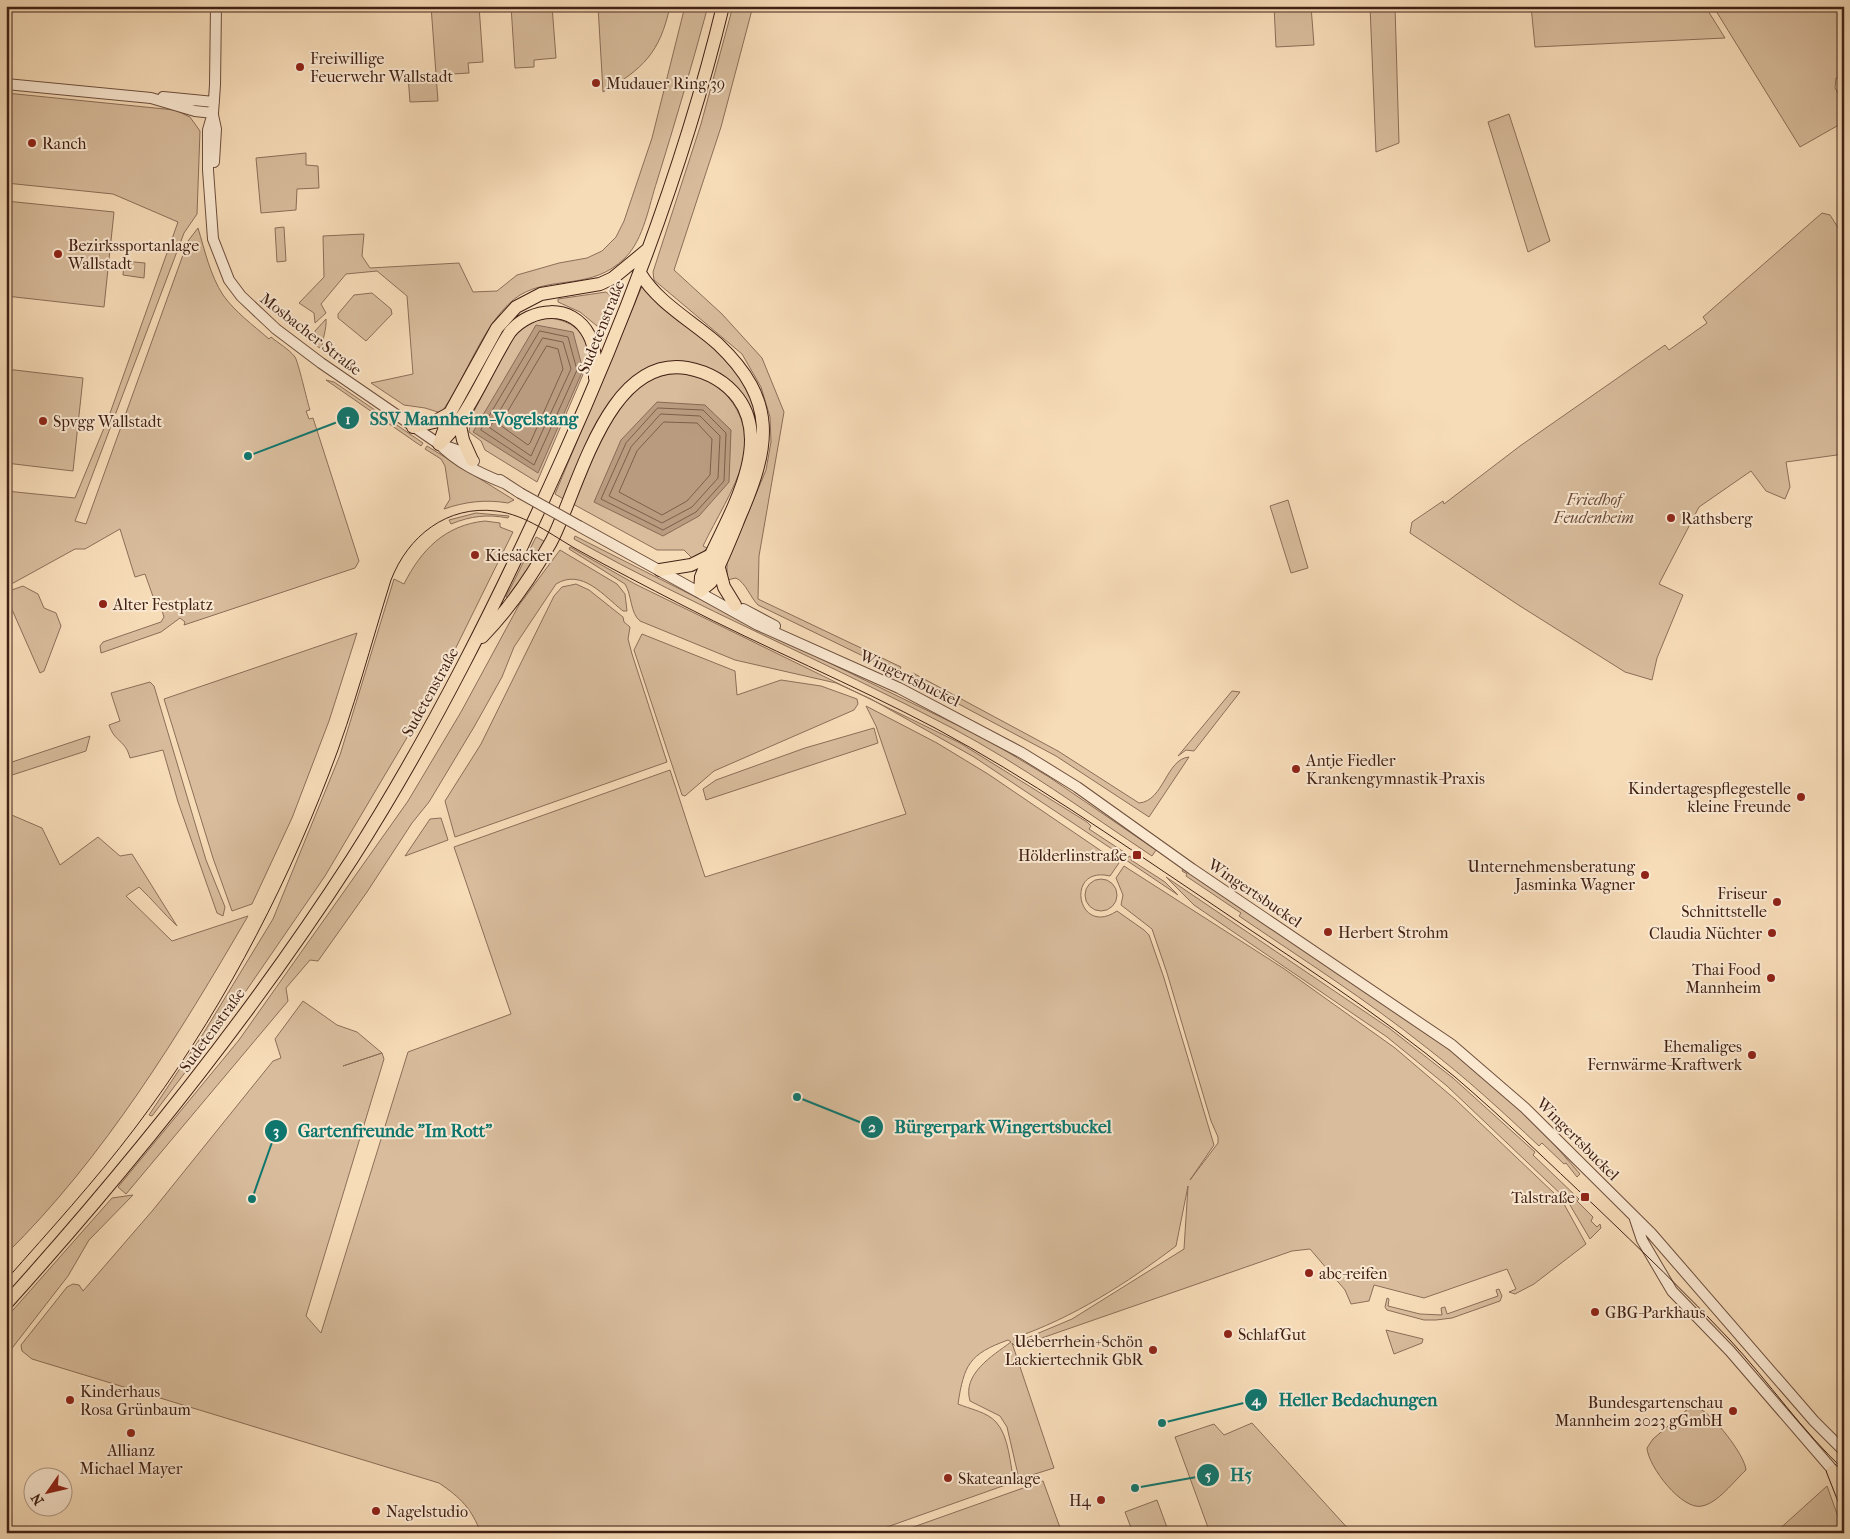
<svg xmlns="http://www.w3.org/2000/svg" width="1850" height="1539" font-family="'IM FELL French Canon',serif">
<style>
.green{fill:#d8bc9c;stroke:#8c6e58;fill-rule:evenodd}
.water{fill:#b99c80;stroke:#896a55}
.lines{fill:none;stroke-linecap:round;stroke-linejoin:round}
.shore{stroke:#7d5e4a;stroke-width:1}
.minor-casing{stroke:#6e4f3d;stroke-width:12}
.major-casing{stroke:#412014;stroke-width:14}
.minor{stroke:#fae8d1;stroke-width:10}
.major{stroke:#f7dcb8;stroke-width:12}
.tram{stroke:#412014;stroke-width:1}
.minor-bridge-casing{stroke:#6e4f3d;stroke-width:12;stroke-linecap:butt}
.minor-bridge{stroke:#fae8d1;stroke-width:10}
.poi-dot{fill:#8f2418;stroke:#fae8d1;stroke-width:2}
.labels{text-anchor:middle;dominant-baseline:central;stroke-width:4;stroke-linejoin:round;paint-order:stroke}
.poi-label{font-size:16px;fill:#412014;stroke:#fae8d1;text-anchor:start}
.street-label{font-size:16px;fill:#412014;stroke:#fae8d1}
.park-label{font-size:16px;font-style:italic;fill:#674736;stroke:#fae8d1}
.leader{fill:none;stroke:#0f766e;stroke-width:2}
.callout-dot{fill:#0f766e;stroke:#fae8d1;stroke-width:2}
.mark-label{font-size:15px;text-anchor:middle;font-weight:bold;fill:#fff}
.callout-label{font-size:18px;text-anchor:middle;font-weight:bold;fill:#0f766e;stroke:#fae8d1;stroke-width:4;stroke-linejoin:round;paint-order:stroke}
</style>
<rect width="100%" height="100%" fill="#f7dcb8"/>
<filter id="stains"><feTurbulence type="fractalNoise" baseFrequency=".004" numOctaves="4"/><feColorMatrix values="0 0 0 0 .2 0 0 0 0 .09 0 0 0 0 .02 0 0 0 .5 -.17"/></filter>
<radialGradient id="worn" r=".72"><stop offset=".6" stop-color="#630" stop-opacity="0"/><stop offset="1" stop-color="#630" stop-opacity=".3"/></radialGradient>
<!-- green -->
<path class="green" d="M 431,6 L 479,6 L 483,62 L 468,63 L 469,73 L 436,75 L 438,101 L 410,102 L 408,76 L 436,74 Z
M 511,6 L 552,6 L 556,58 L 534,60 L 534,67 L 515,68 Z
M 598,6 L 670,6 C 660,53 643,69 603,92 Z
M 685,6 L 708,6 C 692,65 675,123 657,181 C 649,205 644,239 625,258 C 591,291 554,275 520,295 C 485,317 466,379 441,413 L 425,408 L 404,405 L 371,383 L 413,374 L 407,296 L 377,271 L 346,274 L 321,304 L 326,313 L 315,323 L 314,313 L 299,303 L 324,277 L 323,236 L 364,234 L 362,256 L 370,268 L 459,263 L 473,292 L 497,291 L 517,275 L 559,263 L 587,258 L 602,251 L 616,237 L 624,221 L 652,138 Z
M 733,6 L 753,6 L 721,127 L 674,270 L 722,314 L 762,358 L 784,412 L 759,556 L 758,599 L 901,667 L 898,673 L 758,605 C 750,597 746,583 736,578 L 727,580 L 727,557 L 735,544 L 766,470 L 771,442 L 770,417 L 761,387 L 742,354 L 654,280 L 653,272 L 701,124 Z
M 1274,6 L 1311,6 L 1314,45 L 1276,47 Z
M 1370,6 L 1395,6 L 1399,143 L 1376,152 Z
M 1531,6 L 1705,6 L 1725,38 L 1535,47 Z
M 1713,6 L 1844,6 L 1844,78 L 1836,78 L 1835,88 L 1844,103 L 1844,122 L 1800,147 Z
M 6,93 L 175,110 L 190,117 L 200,131 L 197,214 L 184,233 L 75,521 L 86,524 L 188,241 L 198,228 C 205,251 210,275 223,295 C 235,312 253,325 269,339 L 271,337 C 278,343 289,349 295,357 C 298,361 307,401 310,410 L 306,411 L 309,419 L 313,418 L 359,561 L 355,568 L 184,625 L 185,622 L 180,618 L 161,632 L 101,653 L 100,646 L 103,642 L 161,622 L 164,617 L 159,601 L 155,602 L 145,574 L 135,577 L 120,529 L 85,549 L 75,549 L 6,587 L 6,491 L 75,498 L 109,416 L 178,222 L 113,194 L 6,183 Z
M 1509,114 L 1550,241 L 1528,252 L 1488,122 Z
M 306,153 L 306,165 L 318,166 L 319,188 L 297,189 L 296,210 L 261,213 L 256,158 Z
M 6,201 L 114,212 L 104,307 L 6,296 Z
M 1822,213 L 1830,215 L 1844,237 L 1844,454 L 1786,462 L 1790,487 L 1785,499 L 1766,491 L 1751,471 L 1699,507 L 1659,584 L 1683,595 L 1657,658 L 1652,680 L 1625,672 L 1520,606 L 1410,533 L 1412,522 L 1443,501 L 1444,504 L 1520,446 L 1665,345 L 1669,350 L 1707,323 L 1703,317 Z
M 284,227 L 286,261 L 277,262 L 275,228 Z
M 124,261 L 145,263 L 144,278 L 123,275 Z
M 642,286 L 732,364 L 755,405 L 760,434 L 756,435 L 722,376 L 644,371 L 625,384 L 611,400 L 565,500 L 555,494 Z
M 606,292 L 611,296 L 600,325 L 597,326 L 580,312 L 558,302 L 558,299 Z
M 372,293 L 391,309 L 392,314 L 366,341 L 338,318 L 338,314 L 354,295 Z
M 544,317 C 562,319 582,325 588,346 C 589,351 587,360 587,365 L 537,482 L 485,450 L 481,441 L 469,432 L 471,417 L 512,338 L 527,322 Z
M 326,319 C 327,329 322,339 322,349 L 315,345 L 315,331 Z
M 6,369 L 83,378 L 73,471 L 6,463 Z
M 681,372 C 689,375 699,376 707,380 C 735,394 753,431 743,462 C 734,491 716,519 703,546 L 707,548 L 701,555 L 692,558 L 684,550 L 657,550 L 573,504 C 592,461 607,403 651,380 C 660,375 671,374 681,372 Z
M 326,380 L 334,382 L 423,443 L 421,446 Z
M 427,446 L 514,500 L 508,503 C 485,499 464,502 444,509 L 450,499 L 445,466 L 441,459 L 425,449 Z
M 1288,500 L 1308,568 L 1291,573 L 1270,506 Z
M 476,513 L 509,516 L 508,518 C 487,514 471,516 451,524 L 449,520 Z
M 485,521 L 500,523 L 500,527 L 513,532 L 434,692 L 325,876 L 237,1004 L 152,1116 L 149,1115 L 203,1034 L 273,919 L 340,755 L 394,579 L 404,584 C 421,550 445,525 485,521 Z
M 575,536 L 739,619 L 986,739 L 1049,777 L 1156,850 L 1152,856 C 1086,812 1022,765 952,728 C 827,662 697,608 574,539 Z
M 536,537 L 546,542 L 509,597 L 506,597 Z
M 570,547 L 635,584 L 960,743 L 1087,822 L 1091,826 L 1089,829 L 1127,854 L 1124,857 L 974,757 L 871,699 L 836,683 L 735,660 L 640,621 C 630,613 632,595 625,584 L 569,549 Z
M 560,550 L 617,584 L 625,594 L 627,611 L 623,611 C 604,596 582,568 556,584 L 514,647 L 502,677 L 474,727 L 429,802 L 412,823 L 367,892 L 318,961 L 310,960 L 286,988 L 288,1001 L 126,1194 L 118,1187 L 239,1040 L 408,801 L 461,712 L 519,605 Z
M 576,584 L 589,590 L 623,617 L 624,622 L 630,627 L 628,639 L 632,654 L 667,762 L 455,837 L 445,801 L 481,744 L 554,596 L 562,587 Z
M 23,586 L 38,594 L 44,608 L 56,613 L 61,626 L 44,671 L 40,673 L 6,596 L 6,592 Z
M 357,633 L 329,721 L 292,818 L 252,904 L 232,911 L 213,858 L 164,699 Z
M 642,634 L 735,671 L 737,695 L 781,680 L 821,686 L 857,699 L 858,704 L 854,710 L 714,771 L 685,796 L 682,795 L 634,650 Z
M 913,673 L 1058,751 L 1139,803 C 1164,801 1166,759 1189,757 L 1149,817 L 1056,756 L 908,677 Z
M 150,682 L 154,686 L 206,860 L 225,907 L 223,916 L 217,913 L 178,802 L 163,750 L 130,758 C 125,739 115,743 109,725 L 120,721 L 111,693 Z
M 1232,691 L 1240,692 L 1194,751 L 1186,750 L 1178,756 Z
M 866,706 L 937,743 L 988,774 L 1119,863 L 1110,876 C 1064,865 1077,938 1117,911 L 1144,930 L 1149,935 L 1164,978 L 1214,1145 L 1190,1180 L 1218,1143 L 1218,1137 L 1211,1121 L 1167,973 L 1152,929 L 1121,905 L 1123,895 L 1116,878 L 1124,866 L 1283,968 L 1395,1048 L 1456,1100 L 1556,1195 L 1564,1204 L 1586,1244 L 1534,1284 L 1515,1294 L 1509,1292 L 1516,1289 L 1507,1269 L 1424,1298 L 1374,1285 L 1369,1301 L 1351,1304 L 1345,1290 L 1310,1249 L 1292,1251 L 1016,1347 L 1012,1343 L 1054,1468 L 1019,1479 L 1007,1427 L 1000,1416 L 970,1401 C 962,1374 992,1356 1011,1342 L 1008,1340 C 969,1354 964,1365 958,1404 C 970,1409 987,1412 996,1422 C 1009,1436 1010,1464 1014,1482 L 870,1533 L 481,1533 C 471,1508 461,1498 439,1483 L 32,1359 L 22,1351 L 21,1345 L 67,1287 L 73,1284 L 79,1285 L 83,1291 L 153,1210 L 273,1061 L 281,1058 L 275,1039 L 303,1001 L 337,1025 L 357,1032 L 382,1053 L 343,1066 L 382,1053 L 384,1059 L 306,1316 L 321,1333 L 408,1052 L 511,1014 L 454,847 L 670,770 L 705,877 L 906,814 L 876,726 ZM 1188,1186 L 1184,1249 L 1072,1319 L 1015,1343 L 1014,1338 C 1073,1318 1127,1283 1176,1246 Z
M 874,728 L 878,743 L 706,800 L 703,789 L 716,780 L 805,748 Z
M 90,736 L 86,751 L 6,777 L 6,764 Z
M 7,813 L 42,828 L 60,865 L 98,837 L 120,856 L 132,854 L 177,926 C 163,913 153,900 139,887 L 126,896 L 172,941 L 248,916 C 180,1033 104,1158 6,1254 Z
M 441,818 L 448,840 L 405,856 L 430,819 Z
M 1129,856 L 1132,858 L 1131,860 L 1165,882 L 1178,895 L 1126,860 Z
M 1183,869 L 1450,1050 L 1492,1084 L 1538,1126 L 1580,1174 L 1577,1177 L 1566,1163 L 1564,1164 L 1542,1143 L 1539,1146 C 1503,1112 1466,1078 1427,1048 C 1367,1000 1302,959 1239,916 L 1241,913 L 1186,876 L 1187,874 L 1182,871 Z
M 1166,877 L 1389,1028 L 1453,1078 L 1535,1152 L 1533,1155 L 1579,1199 L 1577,1201 L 1593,1217 L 1591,1221 L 1597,1227 L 1600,1224 L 1601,1228 L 1590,1239 L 1567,1200 L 1447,1086 L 1387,1037 L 1194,905 Z
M1085 895a16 16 0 1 1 32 0a16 16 0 1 1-32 0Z
M 133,1195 L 89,1240 L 68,1276 L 6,1356 L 6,1318 L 112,1198 Z
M 1499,1289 L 1502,1296 L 1500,1301 L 1452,1318 L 1436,1320 L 1424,1320 L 1387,1310 L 1385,1307 L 1387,1298 L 1389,1299 L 1388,1306 L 1420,1314 L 1442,1315 L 1441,1308 L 1445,1307 L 1447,1314 L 1498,1296 L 1496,1290 Z
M 1386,1330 L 1423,1339 L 1422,1343 L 1394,1354 Z
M 1689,1408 C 1692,1408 1695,1407 1698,1408 C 1712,1413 1745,1455 1746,1470 C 1734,1481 1718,1503 1702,1506 C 1682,1511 1648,1466 1647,1448 L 1653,1439 Z
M 1252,1423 L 1352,1533 L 1210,1533 L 1175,1437 L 1214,1424 L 1224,1435 Z
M 1043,1481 L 1062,1533 L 895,1533 L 902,1531 Z
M 1827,1486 L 1844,1533 L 1775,1533 Z
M 1157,1500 L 1169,1533 L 1133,1533 L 1125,1512 Z"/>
<!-- water -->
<path class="water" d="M 536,325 L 573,332 L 583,370 L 538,473 L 473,432 Z
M 657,402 L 705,405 L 731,430 L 729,482 L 699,516 L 663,536 L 594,502 L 621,440 Z"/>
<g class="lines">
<!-- shore -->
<path class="shore" d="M 540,331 L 568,337 L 577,370 L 534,465 L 481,430 Z
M 543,338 L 563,342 L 571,369 L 531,456 L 490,428 Z
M 547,346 L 558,349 L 563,369 L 530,443 L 528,445 L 500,425 Z
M 658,408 L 703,410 L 726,433 L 724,481 L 696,512 L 663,530 L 601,499 L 626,443 Z
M 661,414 L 700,416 L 720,436 L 718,478 L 692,507 L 662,523 L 609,496 L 631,447 Z
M 664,422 L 697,423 L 712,439 L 710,475 L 687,501 L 662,515 L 619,492 L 637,451 Z"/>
<defs>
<path id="minor" d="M 216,6 L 215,85 L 213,113 L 208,130 L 208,170 L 213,239 L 229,280 L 241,296 L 276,329 L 321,363 L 439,444 C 458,463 479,473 504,483
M 6,84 L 151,98 L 195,111 L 213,113
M 163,97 L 214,102
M 213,115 L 216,129 L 214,162
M 442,445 L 457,450 L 474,461
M 500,480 L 520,493
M 579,526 L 758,625 L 899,688 L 1022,753 L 1077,787 L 1192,869 L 1452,1045 L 1525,1108 L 1651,1233 L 1814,1421 L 1844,1451
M 743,609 L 775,626
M 1635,1219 L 1642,1240 L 1672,1291 L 1730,1351 L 1837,1475"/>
<path id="major" d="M 640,273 C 658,303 692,321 718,344 C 778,401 770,446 740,516 C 731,538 722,561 711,582 L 700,591
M 459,421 L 463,440 L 472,460
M 413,427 L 434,422 L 450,413
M 439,444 L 450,413 L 497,328 L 516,307 L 541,294 L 600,284 L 613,278 L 647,250
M 439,444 C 466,422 489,364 510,332 C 531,307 572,303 589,335 C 596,348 595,364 595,378
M 719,568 L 724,587 L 735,605
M 660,570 L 691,565 L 709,556
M 482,637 C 509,609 532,576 551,542 C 579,489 607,355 687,368 C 708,372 725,381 738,398 C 776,449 721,526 701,577 L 700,591
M 6,1304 C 132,1164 250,1017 352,859 C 433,732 500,597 562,459 C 628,313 685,163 723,6
M 1833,1471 L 1844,1499"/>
</defs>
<!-- minor casing -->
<use href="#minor" class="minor-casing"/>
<!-- major casing -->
<use href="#major" class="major-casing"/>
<!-- minor -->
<use href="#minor" class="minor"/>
<!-- major -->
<use href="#major" class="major"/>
<!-- tram -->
<path class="tram" d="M 6,1280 C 50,1230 95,1181 135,1128 C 216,1021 281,899 329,774 C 354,710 371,644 391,580 C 408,536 447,505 496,511 C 527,515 551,535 578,550 C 612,569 647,587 682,605 C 765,648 852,684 935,728 C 1028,778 1115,839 1203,898 C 1288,956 1376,1011 1455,1077 C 1503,1118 1549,1163 1595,1206 C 1641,1250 1687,1294 1730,1340 C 1769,1382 1802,1431 1844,1470"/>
<defs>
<path id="minor-bridge" d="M 520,493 L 579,526"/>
</defs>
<!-- minor-bridge casing -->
<use href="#minor-bridge" class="minor-bridge-casing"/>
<!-- minor-bridge -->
<use href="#minor-bridge" class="minor-bridge"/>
</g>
<!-- markers -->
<g class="poi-dot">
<circle cx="300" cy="67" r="5"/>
<circle cx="596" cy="83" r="5"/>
<circle cx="32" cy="143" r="5"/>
<circle cx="58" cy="254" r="5"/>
<circle cx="43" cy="421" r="5"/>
<circle cx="1671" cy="518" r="5"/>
<circle cx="475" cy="555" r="5"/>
<circle cx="103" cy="604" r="5"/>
<circle cx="1296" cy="769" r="5"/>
<circle cx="1801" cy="797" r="5"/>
<rect x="1132" y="850" width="10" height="10" rx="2.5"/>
<circle cx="1645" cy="875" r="5"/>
<circle cx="1777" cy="902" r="5"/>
<circle cx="1328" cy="932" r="5"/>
<circle cx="1772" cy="933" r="5"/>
<circle cx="1771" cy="978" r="5"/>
<circle cx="1752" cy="1055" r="5"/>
<rect x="1580" y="1192" width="10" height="10" rx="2.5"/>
<circle cx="1309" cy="1273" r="5"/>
<circle cx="1595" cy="1312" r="5"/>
<circle cx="1228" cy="1334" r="5"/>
<circle cx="1153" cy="1350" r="5"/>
<circle cx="70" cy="1400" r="5"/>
<circle cx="1733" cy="1411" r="5"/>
<circle cx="131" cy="1433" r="5"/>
<circle cx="948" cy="1478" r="5"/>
<circle cx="1101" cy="1500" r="5"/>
<circle cx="376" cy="1511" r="5"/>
</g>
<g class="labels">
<!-- poi labels -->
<g class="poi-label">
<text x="310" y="58">Freiwillige<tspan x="310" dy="18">Feuerwehr Wallstadt</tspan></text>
<text x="606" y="83">Mudauer Ring 39</text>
<text x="42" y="143">Ranch</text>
<text x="68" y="245">Bezirkssportanlage<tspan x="68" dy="18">Wallstadt</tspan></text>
<text x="53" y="421">Spvgg Wallstadt</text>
<text x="1681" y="518">Rathsberg</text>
<text x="485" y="555">Kiesäcker</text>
<text x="113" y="604">Alter Festplatz</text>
<text x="1306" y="760">Antje Fiedler<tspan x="1306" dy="18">Krankengymnastik-Praxis</tspan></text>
<text x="1791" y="788" text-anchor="end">Kindertagespflegestelle<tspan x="1791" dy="18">kleine Freunde</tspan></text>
<text x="1127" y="855" text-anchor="end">Hölderlinstraße</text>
<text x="1635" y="866" text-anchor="end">Unternehmensberatung<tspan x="1635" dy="18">Jasminka Wagner</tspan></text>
<text x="1767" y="893" text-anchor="end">Friseur<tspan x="1767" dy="18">Schnittstelle</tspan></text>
<text x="1338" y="932">Herbert Strohm</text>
<text x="1762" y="933" text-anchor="end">Claudia Nüchter</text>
<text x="1761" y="969" text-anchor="end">Thai Food<tspan x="1761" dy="18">Mannheim</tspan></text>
<text x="1742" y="1046" text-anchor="end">Ehemaliges<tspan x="1742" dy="18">Fernwärme-Kraftwerk</tspan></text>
<text x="1575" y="1197" text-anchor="end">Talstraße</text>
<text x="1319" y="1273">abc-reifen</text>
<text x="1605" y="1312">GBG-Parkhaus</text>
<text x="1238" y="1334">SchlafGut</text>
<text x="1143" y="1341" text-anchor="end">Ueberrhein+Schön<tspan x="1143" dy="18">Lackiertechnik GbR</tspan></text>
<text x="80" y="1391">Kinderhaus<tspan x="80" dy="18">Rosa Grünbaum</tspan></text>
<text x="1723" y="1402" text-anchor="end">Bundesgartenschau<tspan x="1723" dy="18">Mannheim 2023 gGmbH</tspan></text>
<text x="131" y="1450" text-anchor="middle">Allianz<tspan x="131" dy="18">Michael Mayer</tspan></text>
<text x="958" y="1478">Skateanlage</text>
<text x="1091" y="1500" text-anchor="end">H4</text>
<text x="386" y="1511">Nagelstudio</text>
</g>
<!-- street labels -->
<g class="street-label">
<text transform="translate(601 327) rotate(-68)">Sudetenstraße</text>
<text transform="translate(311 334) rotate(38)">Mosbacher Straße</text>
<text transform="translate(910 678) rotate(26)">Wingertsbuckel</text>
<text transform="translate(430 692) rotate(-61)">Sudetenstraße</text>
<text transform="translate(1255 893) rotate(34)">Wingertsbuckel</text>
<text transform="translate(212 1030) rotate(-54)">Sudetenstraße</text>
<text transform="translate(1578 1139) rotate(45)">Wingertsbuckel</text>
</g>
<!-- park labels -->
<g class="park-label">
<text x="1594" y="499">Friedhof<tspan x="1594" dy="18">Feudenheim</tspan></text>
</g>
</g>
<!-- callouts -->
<path class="leader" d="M248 456L348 418M797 1097L872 1127M252 1199L276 1131M1162 1423L1256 1400M1135 1488L1208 1475"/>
<g class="callout-dot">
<circle cx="248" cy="456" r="5"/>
<circle cx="797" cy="1097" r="5"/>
<circle cx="252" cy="1199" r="5"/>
<circle cx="1162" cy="1423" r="5"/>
<circle cx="1135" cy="1488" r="5"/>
<circle cx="348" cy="418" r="12"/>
<circle cx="872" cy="1127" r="12"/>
<circle cx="276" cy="1131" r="12"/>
<circle cx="1256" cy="1400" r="12"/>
<circle cx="1208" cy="1475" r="12"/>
</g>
<g class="mark-label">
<text x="348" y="424">1</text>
<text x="872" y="1132">2</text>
<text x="276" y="1136">3</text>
<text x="1256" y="1405">4</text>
<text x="1208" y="1480">5</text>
</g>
<g class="callout-label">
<text x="474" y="425">SSV Mannheim-Vogelstang</text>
<text x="1003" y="1133">Bürgerpark Wingertsbuckel</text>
<text x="395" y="1137">Gartenfreunde "Im Rott"</text>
<text x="1358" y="1406">Heller Bedachungen</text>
<text x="1241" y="1481">H5</text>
</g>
<!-- margin -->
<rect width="1850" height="1539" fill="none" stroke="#f7dcb8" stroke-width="25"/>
<rect x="8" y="8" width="1835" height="1524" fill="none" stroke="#412014" stroke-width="2.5"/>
<rect x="12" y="12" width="1825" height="1514" fill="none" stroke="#412014"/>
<!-- north arrow -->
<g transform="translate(48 1492) rotate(236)"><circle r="24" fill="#fae8d1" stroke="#b09885"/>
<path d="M0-4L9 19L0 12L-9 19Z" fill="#8f2418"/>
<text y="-8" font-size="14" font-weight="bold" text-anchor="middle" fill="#412014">N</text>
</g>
<rect width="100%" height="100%" filter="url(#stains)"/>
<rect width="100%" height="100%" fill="url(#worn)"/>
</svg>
